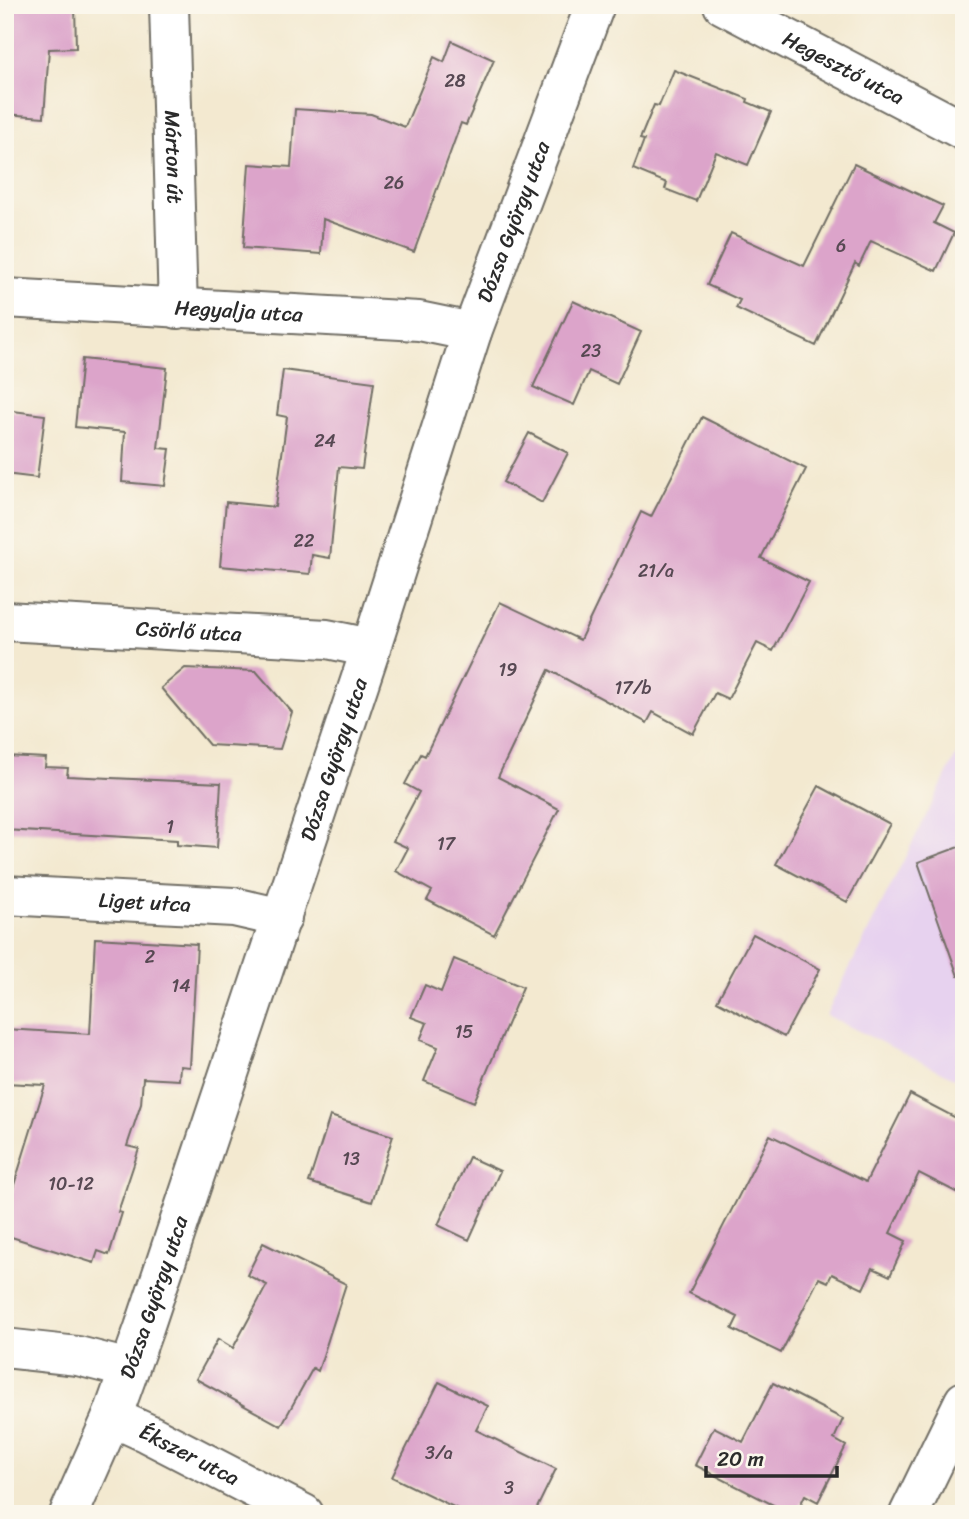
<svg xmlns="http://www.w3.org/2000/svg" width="969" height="1519" font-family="Sriracha,sans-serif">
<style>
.built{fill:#e7d2ef}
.building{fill:#dca4ca}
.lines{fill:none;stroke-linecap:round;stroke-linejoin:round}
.minor-casing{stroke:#716e65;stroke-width:42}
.tertiary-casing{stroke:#716e65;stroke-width:42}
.minor{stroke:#fff;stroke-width:38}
.tertiary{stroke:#fff;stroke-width:38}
.labels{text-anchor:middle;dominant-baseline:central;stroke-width:5;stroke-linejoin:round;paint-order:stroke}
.number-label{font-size:18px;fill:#574953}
.street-label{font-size:21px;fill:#2b2b2b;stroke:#fbf7ec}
</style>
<rect width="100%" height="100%" fill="#fbf7ec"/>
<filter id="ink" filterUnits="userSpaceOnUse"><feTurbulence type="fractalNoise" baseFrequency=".0143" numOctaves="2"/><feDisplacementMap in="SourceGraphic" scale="14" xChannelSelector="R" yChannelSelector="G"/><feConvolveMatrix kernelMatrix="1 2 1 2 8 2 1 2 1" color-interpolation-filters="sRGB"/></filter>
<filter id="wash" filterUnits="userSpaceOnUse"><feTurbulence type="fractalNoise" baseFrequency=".00686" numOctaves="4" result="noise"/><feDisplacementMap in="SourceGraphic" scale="28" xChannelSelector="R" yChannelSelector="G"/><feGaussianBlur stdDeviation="1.57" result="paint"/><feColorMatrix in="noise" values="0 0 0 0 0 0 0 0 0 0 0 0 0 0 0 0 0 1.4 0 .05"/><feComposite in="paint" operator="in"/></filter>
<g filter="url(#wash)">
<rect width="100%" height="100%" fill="#f3e9d0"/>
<!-- built -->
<path class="built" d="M 960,748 L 964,750 L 964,1083 L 826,1015 Z"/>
<g id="blocks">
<!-- building -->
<path class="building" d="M 5,5 L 75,5 L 76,48 L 49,49 L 44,117 L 5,114 Z
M 452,41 L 494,60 L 466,125 L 461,123 L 414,252 L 323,219 L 321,254 L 243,248 L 249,164 L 291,167 L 295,109 L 371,114 L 405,127 L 434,57 L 444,62 Z
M 674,70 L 748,99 L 747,102 L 771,112 L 748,165 L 716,152 L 696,201 L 665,189 L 667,183 L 633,169 L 644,140 L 640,139 L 654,105 L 659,106 Z
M 854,164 L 943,206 L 934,223 L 954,233 L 936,271 L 871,241 L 859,266 L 855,263 L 816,346 L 736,308 L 740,300 L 707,285 L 731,233 L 804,266 Z
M 573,301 L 641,332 L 617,384 L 589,371 L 574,405 L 533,387 Z
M 82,359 L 167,368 L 158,448 L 170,449 L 165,486 L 122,482 L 125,432 L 75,427 Z
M 283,370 L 374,382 L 362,469 L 339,467 L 330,558 L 312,555 L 310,574 L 220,566 L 226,502 L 275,507 L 287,417 L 277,415 Z
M 5,410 L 45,415 L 37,478 L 5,474 Z
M 702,417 L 806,469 L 761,558 L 809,582 L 773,651 L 757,643 L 728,699 L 715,693 L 693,734 L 653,712 L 647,723 L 549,670 L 498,777 L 559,809 L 494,935 L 427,900 L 432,891 L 396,871 L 408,848 L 393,841 L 419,792 L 405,784 L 421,754 L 425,756 L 500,602 L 580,640 L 641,512 L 651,517 Z
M 529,433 L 568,453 L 542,503 L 503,482 Z
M 185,668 L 256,671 L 292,712 L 280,749 L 209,745 L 161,688 Z
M 5,756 L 46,758 L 45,767 L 68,768 L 67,776 L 221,783 L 217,848 L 177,845 L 177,840 L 5,830 Z
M 819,786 L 890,824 L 847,902 L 776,864 Z
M 964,845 L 964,976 L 958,976 L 918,862 Z
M 753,934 L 820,969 L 784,1037 L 717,1001 Z
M 95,938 L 197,944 L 190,1067 L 180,1066 L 179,1080 L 143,1078 L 141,1104 L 127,1146 L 139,1149 L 118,1212 L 122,1213 L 109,1255 L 98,1251 L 94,1263 L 5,1235 L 5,1214 L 45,1085 L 5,1083 L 5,1029 L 90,1034 Z
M 454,959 L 523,987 L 474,1102 L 424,1081 L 438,1047 L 420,1040 L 427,1023 L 411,1017 L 425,985 L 441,992 Z
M 910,1094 L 964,1122 L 964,1196 L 919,1173 L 890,1233 L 906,1241 L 890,1276 L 873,1268 L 863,1289 L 832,1274 L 828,1282 L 819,1278 L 781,1353 L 732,1329 L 738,1317 L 689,1293 L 770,1135 L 866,1182 Z
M 330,1116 L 393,1136 L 372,1202 L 309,1182 Z
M 469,1157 L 500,1171 L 469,1240 L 438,1225 Z
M 263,1243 L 346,1284 L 318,1371 L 313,1368 L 281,1426 L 196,1379 L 218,1339 L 233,1348 L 267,1285 L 247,1275 Z
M 439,1382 L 488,1406 L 476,1430 L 556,1469 L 534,1514 L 468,1514 L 392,1477 Z
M 773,1383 L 843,1419 L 834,1439 L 846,1446 L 818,1502 L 805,1495 L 796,1514 L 791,1514 L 695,1465 L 714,1427 L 743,1442 Z"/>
</g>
</g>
<g filter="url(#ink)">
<use href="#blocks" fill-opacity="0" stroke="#716e65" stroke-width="2"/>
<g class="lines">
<defs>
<g id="minor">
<path id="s1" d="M 169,5 L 178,309"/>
<path id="s2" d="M 723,5 L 964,131"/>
<path id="s3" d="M 5,298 L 419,321 L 472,332"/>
<path id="s4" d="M 5,621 L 327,639 L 371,648"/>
<path id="s5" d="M 5,895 L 234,907 L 282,918"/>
<path d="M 5,1348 L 78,1356 L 129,1369"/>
<path id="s6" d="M 112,1417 L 147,1433 L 304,1514"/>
<path d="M 909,1514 L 964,1401"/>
</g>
<g id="tertiary">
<path id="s7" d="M 69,1514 L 112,1417 L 144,1328 L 371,648 L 472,332 L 595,5"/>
</g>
</defs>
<!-- minor casing -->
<use href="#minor" class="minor-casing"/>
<!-- tertiary casing -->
<use href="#tertiary" class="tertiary-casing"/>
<!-- minor -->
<use href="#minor" class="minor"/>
<!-- tertiary -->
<use href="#tertiary" class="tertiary"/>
</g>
</g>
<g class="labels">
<!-- number labels -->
<g class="number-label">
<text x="455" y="81">28</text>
<text x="394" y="183">26</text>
<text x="841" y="246">6</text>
<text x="591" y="351">23</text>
<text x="325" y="441">24</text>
<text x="304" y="541">22</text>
<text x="656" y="571">21/a</text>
<text x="508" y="670">19</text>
<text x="633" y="688">17/b</text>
<text x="170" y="827">1</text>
<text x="446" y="844">17</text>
<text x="150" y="957">2</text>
<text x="181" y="986">14</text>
<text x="464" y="1032">15</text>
<text x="351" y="1159">13</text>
<text x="71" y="1184">10-12</text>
<text x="439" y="1453">3/a</text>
<text x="509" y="1488">3</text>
</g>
<!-- street labels -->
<g class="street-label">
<text stroke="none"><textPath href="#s2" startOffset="136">Hegesztő utca</textPath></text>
<text stroke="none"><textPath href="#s1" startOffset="152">Márton út</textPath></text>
<text stroke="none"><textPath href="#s7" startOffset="1367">Dózsa György utca</textPath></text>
<text stroke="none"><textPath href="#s3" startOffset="234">Hegyalja utca</textPath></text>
<text stroke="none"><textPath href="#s4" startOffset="184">Csörlő utca</textPath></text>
<text stroke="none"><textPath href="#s7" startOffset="800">Dózsa György utca</textPath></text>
<text stroke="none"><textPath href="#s5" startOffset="140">Liget utca</textPath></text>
<text stroke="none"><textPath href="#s7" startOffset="233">Dózsa György utca</textPath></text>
<text stroke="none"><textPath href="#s6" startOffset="86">Ékszer utca</textPath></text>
</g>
</g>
<!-- margin -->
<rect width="969" height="1519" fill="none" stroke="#fbf7ec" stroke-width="28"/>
<!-- scale -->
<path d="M706 1466v10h131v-10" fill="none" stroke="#2b2b2b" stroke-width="3.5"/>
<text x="717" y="1466" font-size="21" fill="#2b2b2b" stroke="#fbf7ec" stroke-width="5" paint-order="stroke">20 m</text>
</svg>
